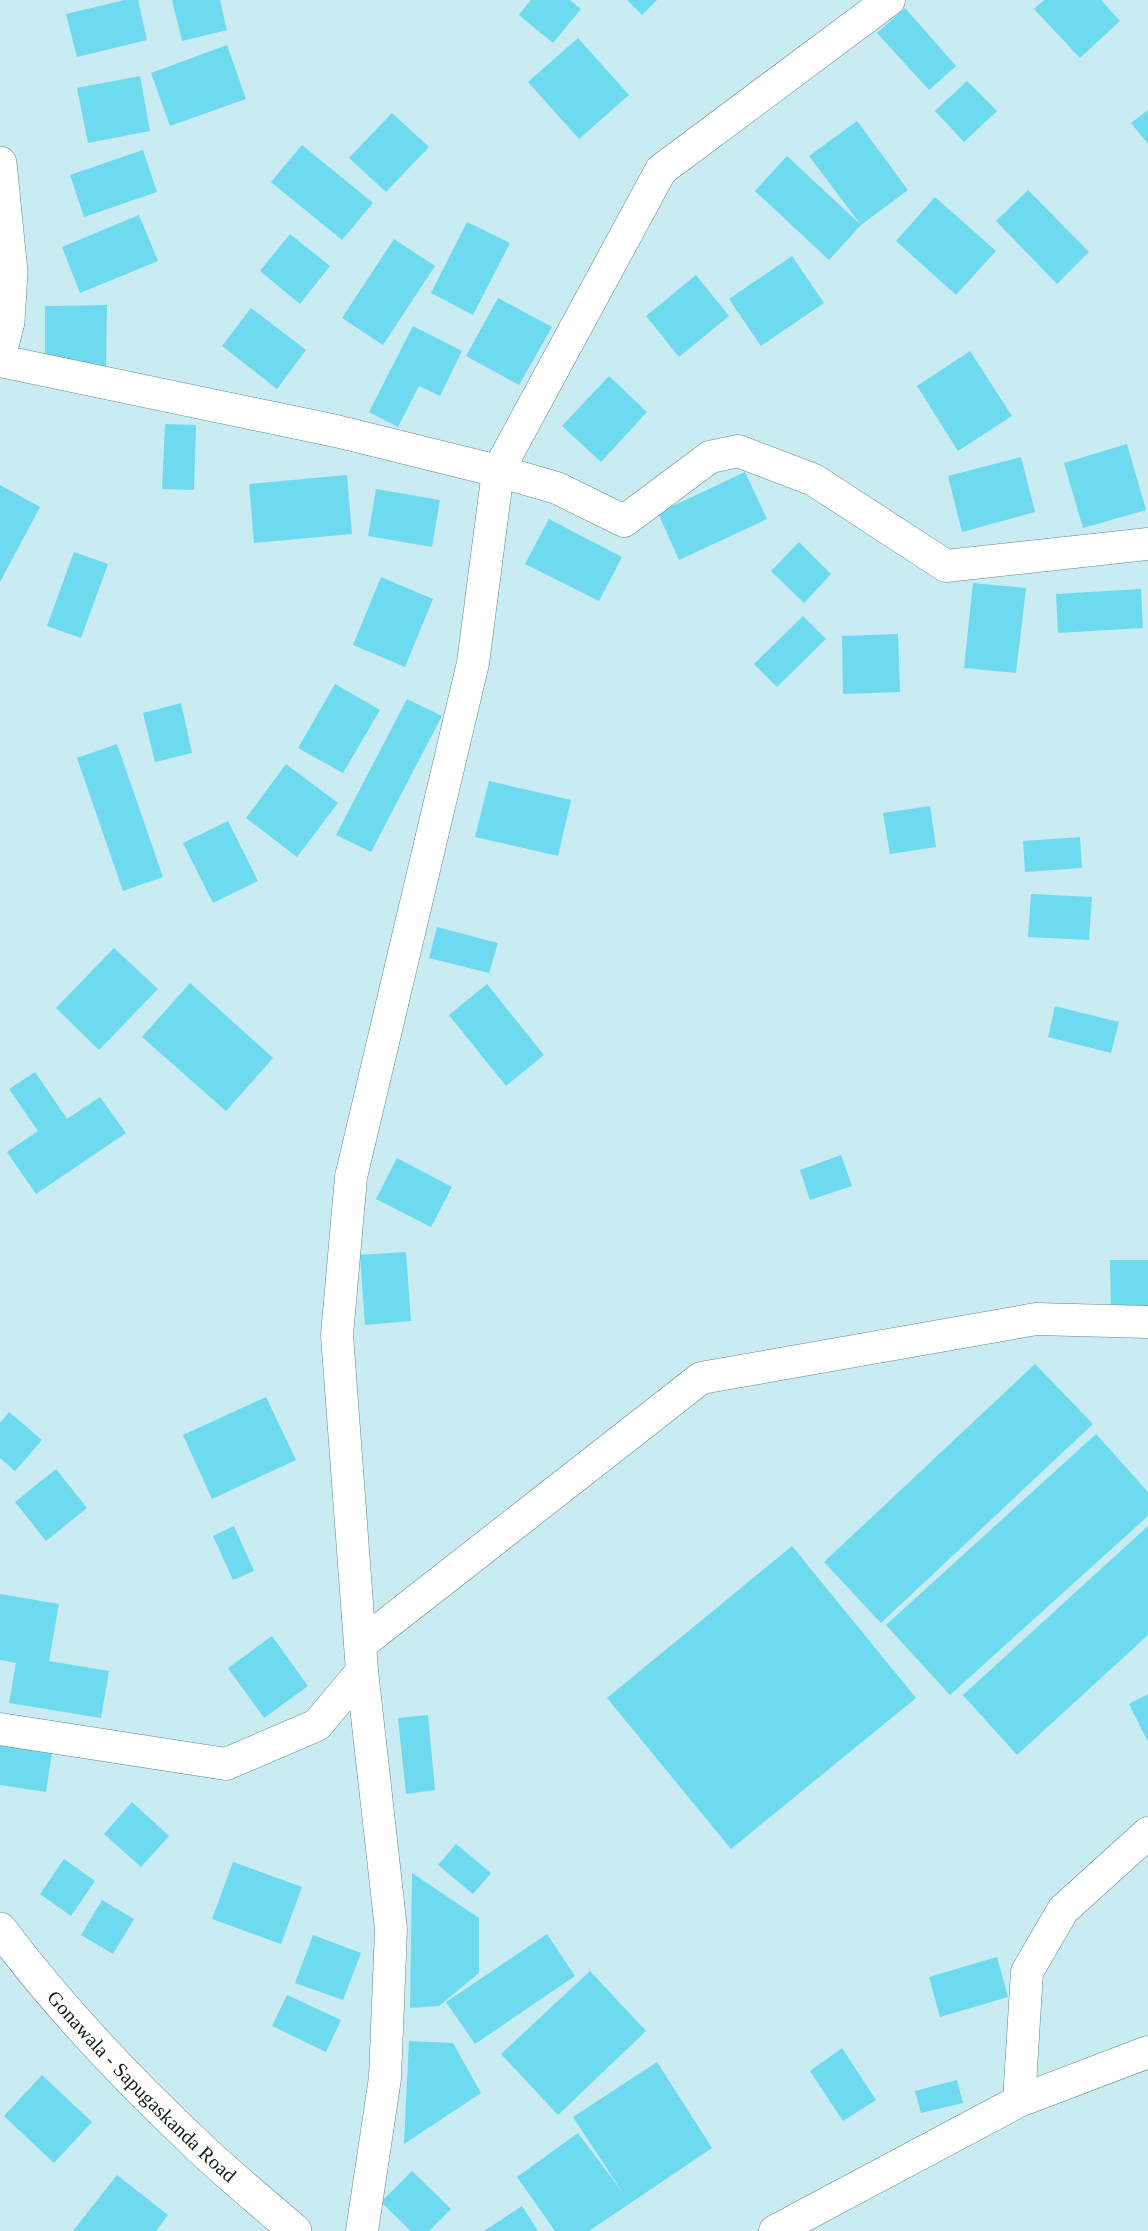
<svg xmlns="http://www.w3.org/2000/svg" width="1148" height="2231" font-family="Georgia,serif">
<style>
.building{fill:#6edaef}
.lines{fill:none;stroke-linecap:round;stroke-linejoin:round}
.minor-casing{stroke:#67868d;stroke-width:33}
.tertiary-casing{stroke:#67868d;stroke-width:34}
.minor{stroke:#fff;stroke-width:32}
.tertiary{stroke:#fff;stroke-width:33}
.labels{text-anchor:middle;dominant-baseline:central;stroke-width:5;stroke-linejoin:round;paint-order:stroke}
.street-label{font-size:20px;fill:#101c1f;stroke:#fff}
</style>
<rect width="100%" height="100%" fill="#c9ebf2"/>
<!-- building -->
<path class="building" d="M 125,0 L 138,0 L 147,40 L 77,57 L 66,14 Z
M 172,0 L 220,0 L 227,30 L 182,41 Z
M 531,0 L 570,0 L 581,9 L 553,43 L 519,15 Z
M 627,0 L 657,0 L 642,15 Z
M 1044,0 L 1101,0 L 1120,21 L 1080,58 L 1034,9 Z
M 905,8 L 956,66 L 929,90 L 877,33 Z
M 578,38 L 629,95 L 579,139 L 528,82 Z
M 227,45 L 246,99 L 170,126 L 151,73 Z
M 140,76 L 150,131 L 88,143 L 77,88 Z
M 967,81 L 997,111 L 964,142 L 935,111 Z
M 1148,110 L 1148,144 L 1131,123 Z
M 392,113 L 429,147 L 386,192 L 349,158 Z
M 857,121 L 908,190 L 861,225 L 829,260 L 755,191 L 787,156 L 861,225 L 809,156 Z
M 302,145 L 373,203 L 342,240 L 271,182 Z
M 143,150 L 157,192 L 84,217 L 70,175 Z
M 1028,190 L 1089,252 L 1057,284 L 996,221 Z
M 935,197 L 996,251 L 956,295 L 896,241 Z
M 139,215 L 158,261 L 80,293 L 62,247 Z
M 467,222 L 510,243 L 473,315 L 431,293 Z
M 290,234 L 330,266 L 300,304 L 260,271 Z
M 394,239 L 435,266 L 383,345 L 342,318 Z
M 792,256 L 824,303 L 761,346 L 729,299 Z
M 696,275 L 729,316 L 679,357 L 646,316 Z
M 498,298 L 552,327 L 519,385 L 466,356 Z
M 107,305 L 106,370 L 45,369 L 45,306 Z
M 251,308 L 306,350 L 277,389 L 222,346 Z
M 413,326 L 462,351 L 440,396 L 419,386 L 398,427 L 369,412 Z
M 970,351 L 1012,416 L 958,451 L 917,386 Z
M 609,376 L 647,412 L 601,462 L 562,426 Z
M 165,424 L 196,425 L 194,490 L 162,489 Z
M 1127,444 L 1146,510 L 1083,528 L 1064,463 Z
M 1021,457 L 1035,512 L 962,532 L 948,476 Z
M 745,472 L 767,519 L 679,560 L 658,513 Z
M 347,475 L 352,534 L 254,543 L 249,484 Z
M 0,485 L 40,507 L 0,582 Z
M 376,489 L 440,500 L 432,547 L 368,536 Z
M 549,519 L 622,557 L 599,601 L 525,564 Z
M 799,542 L 831,574 L 804,603 L 771,571 Z
M 74,552 L 108,564 L 81,638 L 47,626 Z
M 381,577 L 433,599 L 405,667 L 353,645 Z
M 973,583 L 1026,588 L 1016,673 L 964,668 Z
M 1141,589 L 1143,628 L 1058,633 L 1056,594 Z
M 803,616 L 826,639 L 777,687 L 754,664 Z
M 898,634 L 900,692 L 843,694 L 842,636 Z
M 335,684 L 380,710 L 343,773 L 298,748 Z
M 407,699 L 442,716 L 371,852 L 336,835 Z
M 181,703 L 192,753 L 155,762 L 143,713 Z
M 117,744 L 163,877 L 123,891 L 77,758 Z
M 286,764 L 338,803 L 297,857 L 246,818 Z
M 489,781 L 571,800 L 558,856 L 475,837 Z
M 930,806 L 936,847 L 890,854 L 883,813 Z
M 228,821 L 258,881 L 213,903 L 183,843 Z
M 1080,837 L 1082,868 L 1025,872 L 1023,841 Z
M 1031,894 L 1092,897 L 1089,940 L 1028,937 Z
M 437,927 L 498,943 L 489,973 L 429,958 Z
M 114,948 L 158,989 L 99,1050 L 56,1008 Z
M 190,983 L 273,1058 L 226,1111 L 142,1037 Z
M 487,984 L 544,1055 L 506,1086 L 449,1015 Z
M 1055,1006 L 1119,1022 L 1111,1053 L 1048,1037 Z
M 35,1072 L 67,1119 L 100,1097 L 126,1133 L 36,1194 L 7,1152 L 38,1131 L 9,1089 Z
M 841,1155 L 852,1186 L 810,1200 L 800,1170 Z
M 397,1158 L 452,1187 L 431,1227 L 376,1199 Z
M 406,1252 L 411,1321 L 365,1325 L 360,1255 Z
M 1110,1260 L 1148,1260 L 1148,1314 L 1111,1315 Z
M 1035,1364 L 1093,1424 L 881,1623 L 824,1562 Z
M 266,1397 L 296,1460 L 212,1499 L 183,1435 Z
M 9,1412 L 42,1440 L 15,1471 L 0,1458 L 0,1423 Z
M 1096,1434 L 1148,1492 L 1148,1516 L 950,1695 L 886,1625 Z
M 56,1469 L 87,1508 L 46,1541 L 15,1502 Z
M 234,1526 L 254,1571 L 233,1580 L 213,1536 Z
M 1148,1526 L 1148,1635 L 1017,1755 L 963,1695 Z
M 792,1546 L 916,1698 L 731,1849 L 607,1698 Z
M 0,1594 L 59,1604 L 49,1661 L 109,1671 L 101,1718 L 9,1703 L 16,1663 L 0,1660 Z
M 272,1636 L 308,1686 L 264,1718 L 228,1668 Z
M 1148,1694 L 1148,1742 L 1129,1704 Z
M 428,1715 L 435,1790 L 406,1794 L 398,1718 Z
M 0,1744 L 52,1752 L 46,1792 L 0,1785 Z
M 132,1802 L 169,1836 L 141,1867 L 104,1834 Z
M 456,1844 L 491,1873 L 473,1894 L 438,1865 Z
M 64,1859 L 95,1881 L 71,1916 L 40,1894 Z
M 233,1862 L 302,1887 L 281,1944 L 212,1919 Z
M 412,1873 L 479,1918 L 479,1973 L 439,2006 L 410,2008 Z
M 102,1900 L 134,1919 L 113,1954 L 81,1935 Z
M 547,1934 L 575,1976 L 475,2044 L 446,2002 Z
M 313,1935 L 361,1953 L 343,2000 L 295,1983 Z
M 997,1957 L 1008,1997 L 940,2017 L 929,1977 Z
M 590,1971 L 646,2031 L 558,2115 L 501,2054 Z
M 287,1995 L 341,2020 L 326,2052 L 272,2026 Z
M 409,2041 L 453,2043 L 481,2093 L 404,2144 Z
M 842,2048 L 876,2100 L 843,2121 L 810,2071 Z
M 657,2062 L 712,2148 L 589,2231 L 555,2231 L 517,2177 L 578,2133 L 623,2193 L 573,2117 Z
M 42,2075 L 92,2122 L 54,2163 L 4,2116 Z
M 957,2080 L 963,2103 L 921,2113 L 915,2091 Z
M 412,2171 L 451,2209 L 429,2231 L 411,2231 L 381,2202 Z
M 117,2175 L 168,2215 L 156,2231 L 73,2231 Z
M 522,2206 L 538,2231 L 484,2231 Z"/>
<g class="lines">
<defs>
<path id="minor" d="M 0,361 L 336,431 L 498,471 L 557,488 L 624,521 L 710,457 L 738,451 L 814,480 L 946,566 L 1148,544
M 361,1644 L 701,1378 L 1036,1319 L 1148,1322
M 0,1729 L 226,1764 L 317,1725 L 362,1671 L 337,1335 L 351,1177 L 473,663 L 498,471 L 661,170 L 889,0
M 1019,2101 L 1027,1972 L 1063,1910 L 1148,1833
M 362,2231 L 385,2078 L 391,1929 L 362,1671
M 775,2231 L 1019,2101 L 1148,2052"/>
<g id="tertiary">
<path d="M 0,163 L 11,272 L 8,322 L 0,353"/>
<path id="s1" d="M 0,1929 C 58,2006 125,2077 195,2143 C 227,2174 262,2202 295,2231"/>
</g>
</defs>
<!-- minor casing -->
<use href="#minor" class="minor-casing"/>
<!-- tertiary casing -->
<use href="#tertiary" class="tertiary-casing"/>
<!-- minor -->
<use href="#minor" class="minor"/>
<!-- tertiary -->
<use href="#tertiary" class="tertiary"/>
</g>
<g class="labels">
<!-- street labels -->
<g class="street-label">
<text stroke="none"><textPath href="#s1" startOffset="212">Gonawala - Sapugaskanda Road</textPath></text>
</g>
</g>
</svg>
